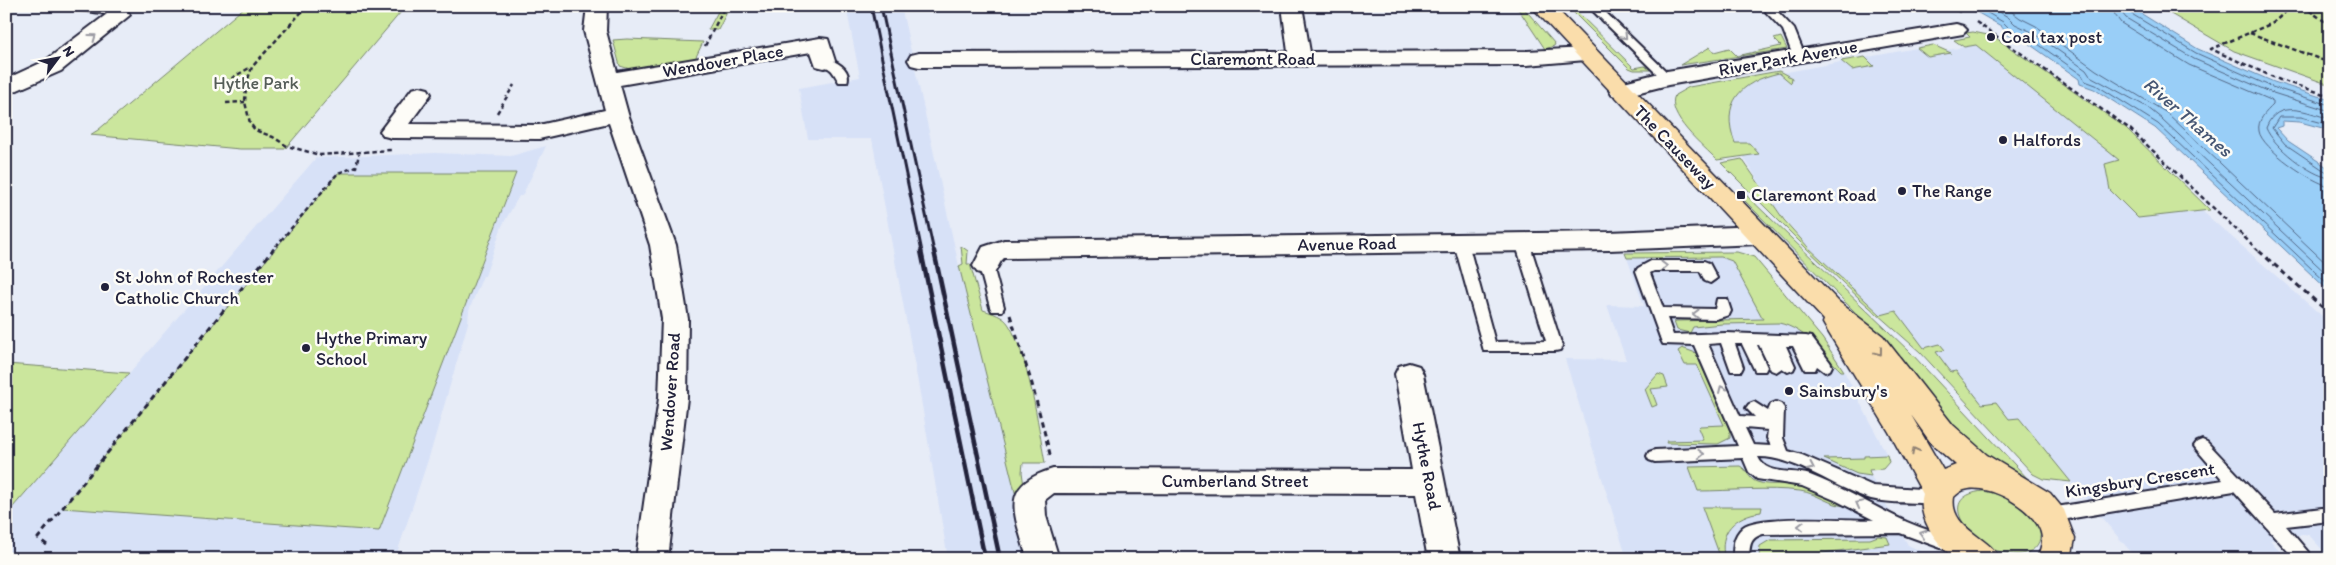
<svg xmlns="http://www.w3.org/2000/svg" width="2336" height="565" font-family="Itim,sans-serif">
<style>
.built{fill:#d7e1f7}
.green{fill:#cbe69d;stroke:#76846c}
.water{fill:#99cef7;stroke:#6989ac}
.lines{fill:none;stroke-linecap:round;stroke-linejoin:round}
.shore{stroke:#526786;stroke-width:1}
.service-casing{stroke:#22223b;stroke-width:4}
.minor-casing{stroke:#22223b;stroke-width:4}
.primary-casing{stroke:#22223b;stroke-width:3}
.path-far1{stroke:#22223b;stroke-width:2.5;stroke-dasharray:4.5 3;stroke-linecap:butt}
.path{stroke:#22223b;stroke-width:3;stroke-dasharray:5.5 4.5;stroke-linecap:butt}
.service{fill:#fdfcf7;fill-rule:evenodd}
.minor{fill:#fdfcf7;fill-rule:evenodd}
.primary{fill:#faddab;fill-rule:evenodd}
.rail-far1{stroke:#22223b;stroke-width:3}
.rail{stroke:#22223b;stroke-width:4.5}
.oneway{stroke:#9a9aa2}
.oneway2{stroke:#8e8073}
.poi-dot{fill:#22223b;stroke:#fdfcf7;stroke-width:2}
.labels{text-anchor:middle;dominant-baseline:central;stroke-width:5;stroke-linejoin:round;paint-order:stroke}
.poi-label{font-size:18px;fill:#22223b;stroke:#fdfcf7;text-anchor:start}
.street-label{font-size:18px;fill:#22223b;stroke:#fdfcf7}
.park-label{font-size:18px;fill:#555d58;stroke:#fdfcf7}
.water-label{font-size:19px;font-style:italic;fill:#465673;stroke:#fdfcf7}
</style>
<rect width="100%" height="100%" fill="#e7ecf7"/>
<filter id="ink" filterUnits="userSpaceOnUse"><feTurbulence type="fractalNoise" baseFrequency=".02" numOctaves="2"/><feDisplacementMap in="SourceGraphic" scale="10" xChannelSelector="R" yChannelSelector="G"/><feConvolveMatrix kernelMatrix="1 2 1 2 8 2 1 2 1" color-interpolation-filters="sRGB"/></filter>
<g filter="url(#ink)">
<!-- built -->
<path class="built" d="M 846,6 L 901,6 L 959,266 L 1032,559 L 948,559 L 919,388 L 872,139 L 808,139 L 799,88 L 860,77 Z
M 1976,45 L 2120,160 L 2138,218 L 2202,211 L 2330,323 L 2330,558 L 2308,534 L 2270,540 L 2287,559 L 2137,559 L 2071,482 L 1881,315 L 1808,247 L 1773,205 L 1735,143 L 1683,91 L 1917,48 L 1924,54 Z
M 546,146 L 522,196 L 519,196 L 502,226 L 485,276 L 483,276 L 469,310 L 468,323 L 431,451 L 395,559 L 6,559 L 6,515 L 316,158 L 435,153 L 511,156 Z
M 1721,257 L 1742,264 L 1844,371 L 1887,455 L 1864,456 L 1871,476 L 1908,545 L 1938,559 L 1627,559 L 1565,359 L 1626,360 L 1607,305 L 1644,306 L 1627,258 Z"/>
<!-- green -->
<path class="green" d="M 246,6 L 406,6 L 285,149 L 240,149 L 90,135 L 98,130 Z
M 721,6 L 730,6 L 718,30 L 708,30 Z
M 1511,6 L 1522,6 L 1555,44 L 1554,46 L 1545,49 L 1519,10 Z
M 1567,6 L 1571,6 L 1634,68 L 1645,66 L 1650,70 L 1634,70 L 1629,68 Z
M 2157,6 L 2330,6 L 2330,85 L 2234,51 Z
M 1973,32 L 1993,36 L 2126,128 L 2210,210 L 2138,218 L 2110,190 L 2105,164 L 2119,160 L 1976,45 L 1964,47 L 1954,40 L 1970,37 L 1966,33 Z
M 1781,37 L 1787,49 L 1680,65 L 1710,47 L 1714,52 L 1729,48 L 1737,56 L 1781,46 L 1774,39 Z
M 627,39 L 703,42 L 695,59 L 633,70 L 620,66 L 613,40 Z
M 1933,45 L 1951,53 L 1928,57 L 1917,48 Z
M 1865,57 L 1874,66 L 1852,70 L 1841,61 Z
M 1779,71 L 1792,78 L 1791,83 L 1779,73 C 1740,82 1720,103 1735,143 L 1749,143 L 1759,154 L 1717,160 C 1704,146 1665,116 1675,95 L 1689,87 Z
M 1742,159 L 1784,220 L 1808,247 L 1881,315 L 1896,311 L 1924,348 L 1940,344 L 1945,350 L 1936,352 L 1951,372 L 1956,371 L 1982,404 L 1996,402 L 2009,419 L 2019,418 L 2071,482 L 2043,479 L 2033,474 L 1920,352 L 1860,299 L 1805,247 L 1721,163 Z
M 338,173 L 516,173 L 379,531 L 62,508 Z
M 1744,193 L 1911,353 L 2028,479 L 1989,457 L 1953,427 L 1893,354 L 1854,311 L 1740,196 Z
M 961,246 L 968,251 L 967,264 L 970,264 L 983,310 C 992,313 1004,316 1009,325 C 1029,357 1038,425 1045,463 L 1023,463 L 1022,472 L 1024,486 L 1016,496 L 959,266 L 963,264 Z
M 1737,252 L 1754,257 L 1822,338 L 1844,371 L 1841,371 C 1822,353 1806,329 1779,323 L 1722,324 L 1693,327 L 1690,333 L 1677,330 L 1674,322 L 1676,321 L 1763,319 L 1732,261 L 1721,257 L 1627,258 L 1625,253 Z
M 1682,348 L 1696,353 L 1730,431 L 1730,438 L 1718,444 L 1666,443 L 1667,441 L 1703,440 L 1698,428 L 1700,426 L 1724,425 L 1697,365 L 1685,365 L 1678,351 Z
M 6,364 L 129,373 L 6,515 Z
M 1658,374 L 1664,376 L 1668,387 L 1651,389 L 1657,405 L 1652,407 L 1645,389 Z
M 1887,455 L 1889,462 L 1883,469 L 1869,470 L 1871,476 L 1857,474 L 1824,459 L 1864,458 L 1864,456 Z
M 1740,466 C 1748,470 1748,479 1757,482 C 1771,487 1786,482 1800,484 C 1816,486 1833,499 1847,506 C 1830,506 1817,493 1800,491 C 1767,487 1731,491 1698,491 L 1689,467 Z
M 1983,491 C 2002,494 2021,502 2033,517 C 2047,533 2040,554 2018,554 C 2006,554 1994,551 1985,545 C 1961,529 1941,496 1983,491 Z
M 1702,507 L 1762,507 L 1761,512 C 1736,515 1717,532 1725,559 L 1721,559 Z
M 1878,536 L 1887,537 L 1890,544 L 1778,559 L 1759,559 L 1760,546 L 1770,540 L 1870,539 Z"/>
<!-- water -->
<path class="water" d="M 1966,6 L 2129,6 L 2198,49 L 2274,82 L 2330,100 L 2330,130 L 2300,122 L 2282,121 L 2282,126 L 2276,128 L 2288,141 L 2330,169 L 2330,292 L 2155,128 L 2094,89 L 2080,84 L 2079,79 L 2025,41 L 2013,36 L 2002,34 L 2005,31 L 2001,26 Z"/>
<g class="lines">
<!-- shore -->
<path class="shore" d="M 1976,6 L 2003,22 L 2011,30 L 2028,37 L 2082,75 L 2085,81 L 2096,85 L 2158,124 L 2330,286
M 1989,6 L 2008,17 L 2015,24 L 2032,32 L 2086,70 L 2090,76 L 2147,107 L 2162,119 L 2330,277
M 2004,6 L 2020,18 L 2036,26 L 2096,70 L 2167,113 L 2330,267
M 2113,6 L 2115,15 L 2121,23 L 2189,65 L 2273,101 L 2273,105 C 2266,112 2257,120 2259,131 C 2261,148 2314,184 2330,186
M 2121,6 L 2122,13 L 2126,18 L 2194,59 L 2270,92 L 2330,111
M 2127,6 L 2130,13 L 2196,53 L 2272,87 L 2330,105
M 2330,119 C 2307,112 2277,98 2266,128 C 2273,146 2311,176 2330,178
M 2330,125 L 2301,117 L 2279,117 L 2272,128 L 2285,144 L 2325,171 L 2330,172"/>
<defs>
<path id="service" d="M 1588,6 L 1599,6 L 1671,76 L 1673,78 L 1671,80 L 1663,80 Z
M 1768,6 L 1778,6 L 1777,11 L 1794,29 L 1805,56 L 1803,58 L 1795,58 L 1793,56 L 1783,30 L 1766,12 Z
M 824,58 C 835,60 852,69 847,82 L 839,82 C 829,64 831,72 818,61 Z
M 1522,237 L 1529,242 L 1562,346 L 1560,350 L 1555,351 L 1484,351 L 1454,243 L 1461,238 L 1468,243 L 1495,342 L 1546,341 L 1515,242 Z
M 986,261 L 993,266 L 1004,307 L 1002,311 L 992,311 L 990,307 L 979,266 Z
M 1651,261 L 1704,261 L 1709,263 L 1717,278 L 1710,283 L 1705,281 L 1700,271 L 1654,271 L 1650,273 L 1663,308 L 1715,309 L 1717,299 L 1727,299 L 1731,311 L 1729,315 L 1716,319 L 1667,318 L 1673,335 L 1726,333 L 1806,336 L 1811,337 L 1830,362 L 1832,366 L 1830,370 L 1825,372 L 1817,366 L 1815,370 L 1805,370 L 1793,346 L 1786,346 L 1795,366 L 1793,370 L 1788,372 L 1782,368 L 1776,372 L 1771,370 L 1759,345 L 1757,345 L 1767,367 L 1765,371 L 1755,371 L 1742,344 L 1735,344 L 1743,367 L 1741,371 L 1731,371 L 1721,343 L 1708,344 L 1740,416 L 1755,417 L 1746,408 L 1749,404 L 1754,402 L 1768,411 L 1771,404 L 1776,402 L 1781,404 L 1784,408 L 1783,438 L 1788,451 L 1802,455 L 1873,486 L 1937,490 L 1943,492 L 1945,497 L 1943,502 L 1937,504 C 1916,502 1891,504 1871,499 C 1835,489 1795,456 1758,457 C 1766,476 1793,469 1810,475 C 1844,488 1874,507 1907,522 C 1923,529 1941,534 1958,540 L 1960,545 L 1958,550 L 1952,552 L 1900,533 L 1763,534 C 1749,538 1750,546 1749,559 L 1733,559 C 1733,546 1733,536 1743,527 C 1759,514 1849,520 1874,520 L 1837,501 L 1802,486 L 1757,479 L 1749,472 L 1743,458 L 1655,462 L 1649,460 L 1647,456 L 1649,452 L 1655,450 L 1738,446 L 1694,345 L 1663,344 L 1661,340 L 1636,271 L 1638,268 ZM 1745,428 L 1768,430 L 1767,438 L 1771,446 L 1753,445 Z
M 2202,440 L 2207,442 L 2275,514 L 2330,507 L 2330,521 L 2286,526 L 2314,559 L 2295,559 L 2234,491 L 2050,522 L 2044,520 L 2042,515 L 2044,510 L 2050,508 L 2223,480 L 2197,450 L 2194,446 L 2197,442 Z"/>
<path id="minor" d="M 77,6 L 124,6 L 130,15 L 61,71 L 6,95 L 6,79 L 45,61 L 107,14 L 80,10 Z
M 587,6 L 607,6 L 606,31 L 617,72 L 820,38 L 828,39 L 835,61 L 832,66 L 824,68 L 816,66 L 811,52 L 620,85 L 628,114 L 676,245 L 688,319 L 687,398 L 668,559 L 636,559 L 659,398 L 662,319 L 650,245 L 609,123 L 539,139 L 392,138 L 384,136 L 380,131 L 412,89 L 420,87 L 428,89 L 431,94 L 409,124 L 539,125 L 605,110 L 584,31 Z
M 1282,6 L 1302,6 L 1310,52 L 1527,51 L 1586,48 L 1594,49 L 1597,54 L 1594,59 L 1586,60 L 1527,65 L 919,67 L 911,65 L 908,60 L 911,55 L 919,53 L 1288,52 Z
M 1956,24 L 1963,26 L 1967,30 L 1963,34 L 1668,85 L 1620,97 L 1612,95 L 1609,90 L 1612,85 L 1667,71 Z
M 1760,226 L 1769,229 L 1773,235 L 1769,241 L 1760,244 L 1609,250 L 1004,258 L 1001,261 L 995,272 L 986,275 L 977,272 L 973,266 L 983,247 L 1004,240 L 1609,232 Z
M 1409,363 L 1419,366 L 1423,374 L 1460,559 L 1428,559 L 1416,494 L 1054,493 L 1045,500 L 1046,516 L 1059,559 L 1027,559 C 1016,515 996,486 1053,469 L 1412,470 L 1395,374 L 1399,366 Z"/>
<path id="primary" d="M 1531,6 L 1554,6 L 1839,302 L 1883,336 L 1953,425 L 1987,455 L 2050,493 L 2064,510 L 2075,539 L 2071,559 L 2037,559 C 2039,553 2042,546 2042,540 C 2043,512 1988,481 1964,490 C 1961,491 1957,494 1954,497 C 1949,529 1989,536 2000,559 L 1955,559 C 1938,545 1916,518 1923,494 L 1889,432 L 1827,330 L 1823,323 L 1824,320 ZM 1911,415 L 1931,443 L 1956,465 L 1943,470 Z"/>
</defs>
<!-- service casing -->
<use href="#service" class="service-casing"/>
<!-- minor casing -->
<use href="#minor" class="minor-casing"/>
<!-- primary casing -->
<use href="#primary" class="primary-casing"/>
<!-- path-far1 -->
<path class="path-far1" d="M 307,6 L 252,67 L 246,85 L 245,102 L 250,123 L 255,130 L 273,137 L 287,146 L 320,155 L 391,150
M 1950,6 L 1960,12
M 2292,6 L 2273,23 L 2211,49 L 2280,80 L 2330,96
M 2303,6 L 2330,25
M 2321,6 L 2330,9
M 1976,22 L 2130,129 L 2260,252
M 2250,33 L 2330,63
M 705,46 L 725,6
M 225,82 L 251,67
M 226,103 L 245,102
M 497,113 L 514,85
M 271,252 L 338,173 L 356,167 L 359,154"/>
<!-- path -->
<path class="path" d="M 2259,251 L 2330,314
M 1010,315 L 1032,384 L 1051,458
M 47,545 L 38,538 L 272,251"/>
<!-- service -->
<use href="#service" class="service"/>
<!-- minor -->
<use href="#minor" class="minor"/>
<!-- primary -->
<use href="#primary" class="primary"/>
<!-- rail-far1 -->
<path class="rail-far1" d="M 871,6 L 922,252
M 881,6 L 934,252"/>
<!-- rail -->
<path class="rail" d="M 921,251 L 985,559
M 934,251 L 1000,559"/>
</g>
<!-- one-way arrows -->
<defs><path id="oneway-chevron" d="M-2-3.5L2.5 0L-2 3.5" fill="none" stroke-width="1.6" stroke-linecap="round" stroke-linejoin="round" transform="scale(1.25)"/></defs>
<g class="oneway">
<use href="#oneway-chevron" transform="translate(1624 36) rotate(45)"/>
<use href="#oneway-chevron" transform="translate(93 37) rotate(-36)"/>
<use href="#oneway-chevron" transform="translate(1664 266) rotate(-1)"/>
<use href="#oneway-chevron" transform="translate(1696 314) rotate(-179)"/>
<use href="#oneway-chevron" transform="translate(1722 389) rotate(-114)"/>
<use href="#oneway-chevron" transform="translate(1701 454) rotate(-2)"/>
<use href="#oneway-chevron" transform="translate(1811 467) rotate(25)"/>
<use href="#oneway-chevron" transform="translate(1859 504) rotate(-152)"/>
<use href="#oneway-chevron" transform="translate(1801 526) rotate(-179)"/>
<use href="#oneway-chevron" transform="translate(1923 534) rotate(-162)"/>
</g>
<g class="oneway2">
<use href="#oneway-chevron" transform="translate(1879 352) rotate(53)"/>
<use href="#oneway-chevron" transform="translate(1915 451) rotate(-119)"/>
</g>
</g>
<!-- markers -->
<g class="poi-dot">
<circle cx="1991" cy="37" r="5"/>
<circle cx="2003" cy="140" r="5"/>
<circle cx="1902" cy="191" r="5"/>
<rect x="1736" y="190" width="10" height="10" rx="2.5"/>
<circle cx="105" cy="287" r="5"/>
<circle cx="306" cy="348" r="5"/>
<circle cx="1789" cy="391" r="5"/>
</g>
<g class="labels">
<!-- poi labels -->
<g class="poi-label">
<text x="2001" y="37">Coal tax post</text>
<text x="2013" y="140">Halfords</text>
<text x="1912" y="191">The Range</text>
<text x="1751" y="195">Claremont Road</text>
<text x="115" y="277">St John of Rochester<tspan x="115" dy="21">Catholic Church</tspan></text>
<text x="316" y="338">Hythe Primary<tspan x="316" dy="21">School</tspan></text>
<text x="1799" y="391">Sainsbury's</text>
</g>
<!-- street labels -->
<g class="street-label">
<text transform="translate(1788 58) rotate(-10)">River Park Avenue</text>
<text x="1253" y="59">Claremont Road</text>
<text transform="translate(723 61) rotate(-10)">Wendover Place</text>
<text transform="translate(1675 147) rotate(46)">The Causeway</text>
<text transform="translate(1347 244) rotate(-1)">Avenue Road</text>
<text transform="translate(670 392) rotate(-86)">Wendover Road</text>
<text transform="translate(1427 466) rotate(79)">Hythe Road</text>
<text transform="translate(2140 480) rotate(-9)">Kingsbury Crescent</text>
<text x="1235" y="481">Cumberland Street</text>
</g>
<!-- park labels -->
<g class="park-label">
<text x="256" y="83">Hythe Park</text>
</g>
<!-- water labels -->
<g class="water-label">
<text transform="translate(2188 117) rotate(41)">River Thames</text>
</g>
</g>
<!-- margin -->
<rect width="2336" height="565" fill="none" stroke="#fdfcf7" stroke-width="25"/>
<rect x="12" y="12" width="2311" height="540" fill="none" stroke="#22223b" stroke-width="2" filter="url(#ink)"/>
<!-- north arrow -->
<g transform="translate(58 58) rotate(58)" stroke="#fdfcf7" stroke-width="4" paint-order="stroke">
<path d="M0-4L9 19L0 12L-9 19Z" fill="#22223b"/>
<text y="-8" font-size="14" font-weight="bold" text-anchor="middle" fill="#22223b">N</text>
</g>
</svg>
